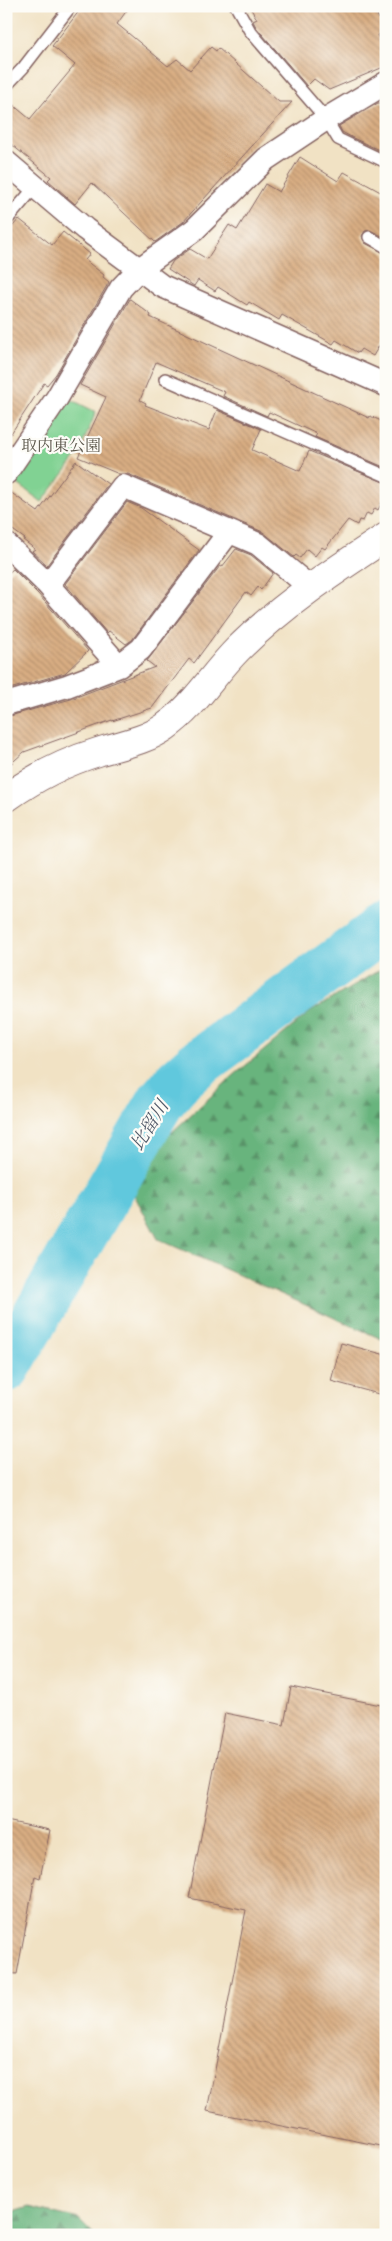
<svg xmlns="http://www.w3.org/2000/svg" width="392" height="2241" font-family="'Gentium Book Plus','Noto Serif JP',serif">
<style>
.green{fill:#81d293;stroke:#66785f}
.forest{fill:url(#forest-firs);stroke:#596a54}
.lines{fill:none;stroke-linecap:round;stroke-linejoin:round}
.river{stroke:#61c8dd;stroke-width:49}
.building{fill:url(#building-back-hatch)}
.service-casing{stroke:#846361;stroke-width:14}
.minor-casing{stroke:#846361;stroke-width:25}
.tertiary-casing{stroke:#846361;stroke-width:30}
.service{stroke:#fff;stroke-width:11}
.minor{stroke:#fff;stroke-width:22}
.tertiary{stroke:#fff;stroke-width:28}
.labels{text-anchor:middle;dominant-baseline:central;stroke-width:4.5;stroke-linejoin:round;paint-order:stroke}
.park-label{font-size:16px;fill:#5a554a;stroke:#fdfcf7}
.water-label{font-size:18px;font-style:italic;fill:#525a69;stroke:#fdfcf7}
</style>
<defs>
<pattern id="forest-firs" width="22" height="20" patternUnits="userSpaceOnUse" patternTransform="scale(1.25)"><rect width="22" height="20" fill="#68b47d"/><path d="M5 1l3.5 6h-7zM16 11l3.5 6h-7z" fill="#589267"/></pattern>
<pattern id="building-back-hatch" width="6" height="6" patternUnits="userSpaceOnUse" patternTransform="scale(1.25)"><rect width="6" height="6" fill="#d9ae83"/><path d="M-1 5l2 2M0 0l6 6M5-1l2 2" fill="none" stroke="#b28d6b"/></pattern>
</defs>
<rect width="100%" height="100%" fill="#fdfcf7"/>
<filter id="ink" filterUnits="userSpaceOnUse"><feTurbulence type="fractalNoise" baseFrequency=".02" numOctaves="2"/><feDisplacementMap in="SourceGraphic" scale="10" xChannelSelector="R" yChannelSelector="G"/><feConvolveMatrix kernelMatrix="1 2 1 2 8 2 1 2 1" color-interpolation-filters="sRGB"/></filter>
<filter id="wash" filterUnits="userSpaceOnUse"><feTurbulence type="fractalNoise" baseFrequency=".0096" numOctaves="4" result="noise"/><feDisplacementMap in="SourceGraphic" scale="20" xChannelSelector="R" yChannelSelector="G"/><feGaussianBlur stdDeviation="1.12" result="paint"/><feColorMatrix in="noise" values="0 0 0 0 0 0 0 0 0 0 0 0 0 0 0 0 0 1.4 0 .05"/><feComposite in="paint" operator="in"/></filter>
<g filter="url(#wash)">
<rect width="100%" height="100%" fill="#f1e2c4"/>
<!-- green -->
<path class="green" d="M 66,397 L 96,412 L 78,455 L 42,502 L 15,482 Z"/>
<!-- forest -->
<path class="forest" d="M 386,966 L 386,1341 L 158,1239 L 124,1176 L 233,1076 L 310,1012 Z
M 29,2207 L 79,2219 L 95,2235 L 6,2235 L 6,2214 Z"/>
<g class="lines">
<!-- river -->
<path class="river" d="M 6,1368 L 161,1101 L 179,1080 L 196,1065 L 386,926"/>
</g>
<g id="blocks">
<!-- building -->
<path class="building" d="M 83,6 L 130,6 L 117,24 L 168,66 L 177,59 L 190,70 L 211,47 L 216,51 L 218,48 L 279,102 L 292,102 L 183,222 L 155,242 L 92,183 L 75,204 L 48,180 L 51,177 L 6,140 L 6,99 L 30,119 L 75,65 L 52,46 Z
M 249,6 L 364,6 L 366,12 L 374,8 L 385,32 L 377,35 L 386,55 L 386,66 L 329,90 L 314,79 L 307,86 L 256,27 L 253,21 L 257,19 Z
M 378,103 L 386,103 L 386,150 L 379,150 L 353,138 L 342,132 L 339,126 Z
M 300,157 L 338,181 L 344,172 L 386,195 L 386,238 L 370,230 L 365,231 L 362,236 L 365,243 L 386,254 L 386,334 L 373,356 L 361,349 L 358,353 L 336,340 L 333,344 L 282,315 L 279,320 L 249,302 L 247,305 L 218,287 L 215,291 L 198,280 L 194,286 L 168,269 L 173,261 L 190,249 L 207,259 L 229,225 L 237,230 L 265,184 L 279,192 Z
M 19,219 L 52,245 L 63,232 L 90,254 L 85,260 L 104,275 L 103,277 L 109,282 L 56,374 L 47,385 L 44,383 L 6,441 L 6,234 Z
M 130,299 L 151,315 L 150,317 L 369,418 L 370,416 L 386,423 L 386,468 L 315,437 L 317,434 L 269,412 L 267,416 L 223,396 L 225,392 L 156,362 L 140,400 L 146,403 L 145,405 L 209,430 L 217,410 L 261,429 L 252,450 L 300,471 L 309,451 L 386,483 L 386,494 L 378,510 L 375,508 L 371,515 L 367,513 L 363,521 L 359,520 L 357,525 L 348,520 L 325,549 L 322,547 L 315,556 L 307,549 L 300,558 L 296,555 L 294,557 L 263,532 L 128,474 L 119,474 L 78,457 L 106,397 L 80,385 Z
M 76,461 L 108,484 L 47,565 L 32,551 L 35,549 L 23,540 L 25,539 L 6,525 L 6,489 L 38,512 Z
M 127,502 L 141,508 L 199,550 L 132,640 L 126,644 L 109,631 L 107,633 L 65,584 Z
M 236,549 L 251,555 L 273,573 L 261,590 L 258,587 L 251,596 L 246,592 L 194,663 L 189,659 L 152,708 L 112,721 L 112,720 L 24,752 L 6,768 L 6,717 L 71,699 L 155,667 L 147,661 L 220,566 L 222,567 Z
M 13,569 L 38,594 L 88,651 L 65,673 L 6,690 L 6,575 Z
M 341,1343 L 386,1355 L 386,1396 L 331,1381 Z
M 291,1687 L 386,1706 L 386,2147 L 207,2111 L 246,1910 L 189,1898 L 225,1713 L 284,1725 Z
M 6,1821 L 50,1830 L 40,1878 L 35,1876 L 17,1974 L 6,1973 Z"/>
</g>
</g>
<g filter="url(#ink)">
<use href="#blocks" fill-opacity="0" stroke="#846361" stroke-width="1"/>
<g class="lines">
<defs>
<path id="service" d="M 236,6 L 250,31 L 326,119 L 338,139 L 386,162
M 6,86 L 23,68 L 71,6
M 6,221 L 35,187
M 369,237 L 386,247
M 165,379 L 386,476"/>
<path id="minor" d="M 6,162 L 85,229 L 162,286 L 386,385
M 6,473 L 57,398 L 121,288 L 138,270 L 194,230 L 266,159 L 326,119 L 386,83
M 6,544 L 48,585 L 119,666
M 48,585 L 123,486 L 258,544 L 311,588
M 6,704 L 67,686 L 119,666 L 141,649 L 229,532"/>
<path id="tertiary" d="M 6,798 C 34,778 65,762 98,752 C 120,745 145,741 165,727 C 195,706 212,675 238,649 C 281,606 334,571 386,537"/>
</defs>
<!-- service casing -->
<use href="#service" class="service-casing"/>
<!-- minor casing -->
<use href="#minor" class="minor-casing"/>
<!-- tertiary casing -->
<use href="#tertiary" class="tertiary-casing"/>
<!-- service -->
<use href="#service" class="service"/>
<!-- minor -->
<use href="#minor" class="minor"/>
<!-- tertiary -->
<use href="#tertiary" class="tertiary"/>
</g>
</g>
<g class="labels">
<!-- park labels -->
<g class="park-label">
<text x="61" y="445">取内東公園</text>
</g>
<!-- water labels -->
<g class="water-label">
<text transform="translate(149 1125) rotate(-58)">比留川</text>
</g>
</g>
<!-- margin -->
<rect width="392" height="2241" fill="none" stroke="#fdfcf7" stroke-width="25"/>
</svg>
